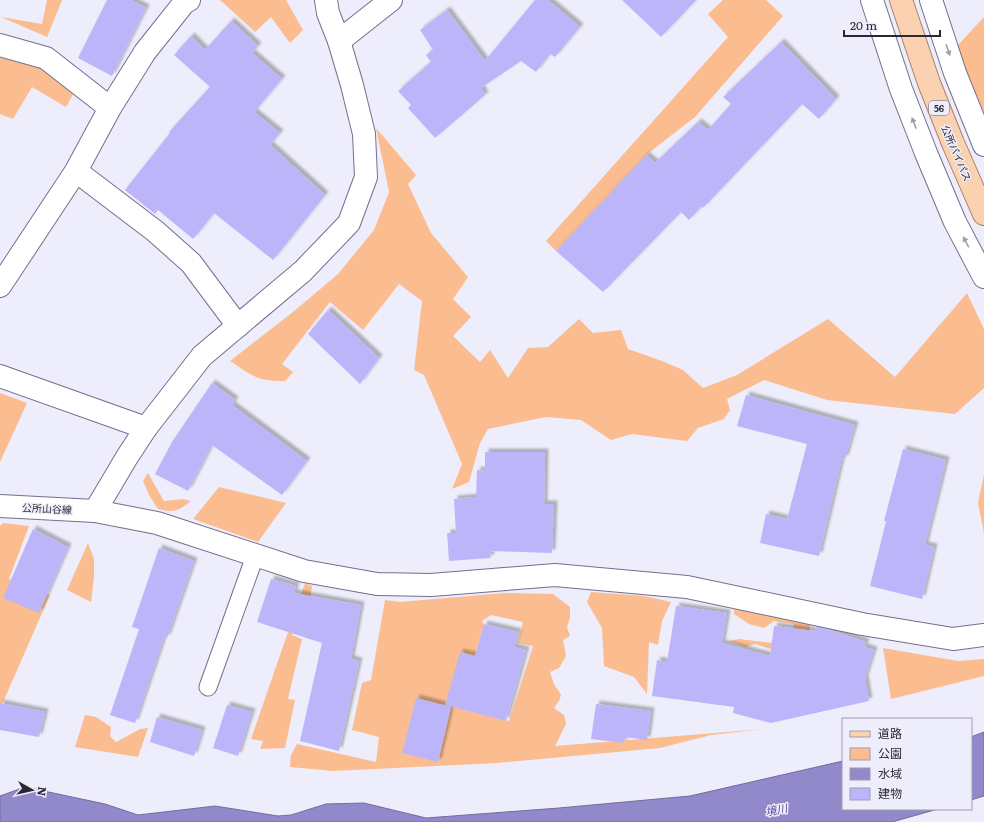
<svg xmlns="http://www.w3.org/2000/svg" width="984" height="822" font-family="Literata,'Noto Sans JP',serif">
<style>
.green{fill:#fbbd8f;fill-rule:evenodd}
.water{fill:#9189ca;stroke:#726c9d}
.building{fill:#bdb5fa;filter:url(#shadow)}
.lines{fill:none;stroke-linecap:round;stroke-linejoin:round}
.lane-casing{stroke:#736f8e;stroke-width:19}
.street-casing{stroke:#736f8e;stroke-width:24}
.secondary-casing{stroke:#736f8e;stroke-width:24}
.primary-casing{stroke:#af8264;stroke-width:24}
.lane{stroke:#fff;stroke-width:17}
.street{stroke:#fff;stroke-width:22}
.secondary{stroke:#fff;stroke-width:22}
.primary{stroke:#fad1b1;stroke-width:22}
.oneway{fill:#9f9ea4}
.labels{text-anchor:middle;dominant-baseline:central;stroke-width:3;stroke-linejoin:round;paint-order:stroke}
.shield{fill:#eeedfb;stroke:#656370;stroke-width:1}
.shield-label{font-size:9px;font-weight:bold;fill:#2a2835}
.street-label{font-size:10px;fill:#2a2835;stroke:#eeedfb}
.water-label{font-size:11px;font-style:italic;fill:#584899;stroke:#eeedfb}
</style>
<defs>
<filter id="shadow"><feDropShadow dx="3.5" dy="-3.5" stdDeviation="1" flood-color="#0004"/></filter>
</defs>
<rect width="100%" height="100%" fill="#eeedfb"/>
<!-- green -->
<path class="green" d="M 47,0 L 62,0 L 47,37 L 1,17 L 42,24 Z
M 220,0 L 286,0 L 303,30 L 290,43 L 271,17 L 255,32 Z
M 723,0 L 766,0 L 783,16 L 695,117 L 646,155 L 556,251 L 546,241 L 728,37 L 708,14 Z
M 984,17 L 984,125 L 972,95 L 958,45 Z
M 0,45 L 77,87 L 66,107 L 32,87 L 13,119 L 0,114 Z
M 376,128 L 416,175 L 408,184 L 431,233 L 468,277 L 453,299 L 471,317 L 453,336 L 480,362 L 490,350 L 508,378 L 528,348 L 548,347 L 579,319 L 593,333 L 621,330 L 628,349 L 662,361 L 683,370 L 703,388 L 737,375 L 828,319 L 895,377 L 967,293 L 984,329 L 984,388 L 955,414 L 827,400 L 764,380 L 727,399 L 730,410 L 724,419 L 698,428 L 687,441 L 632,434 L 611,440 L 581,420 L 546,417 L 488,429 L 480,443 L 469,482 L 452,489 L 462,464 L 424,375 L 414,370 L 422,301 L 399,284 L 363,330 L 330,302 L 282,364 L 293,372 L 285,381 C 258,382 251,375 230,361 L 293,312 L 338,274 L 374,230 L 389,192 Z
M 0,393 L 27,403 L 0,462 Z
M 148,473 L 164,501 L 183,499 L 191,501 C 178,511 174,513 158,509 L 149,495 L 143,481 Z
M 984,474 L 984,533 L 978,503 Z
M 219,487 L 286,503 L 258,542 L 193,519 Z
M 3,523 L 29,526 L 9,579 L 50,595 L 0,709 L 0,526 Z
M 88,543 L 94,559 L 94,577 L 91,602 L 67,590 Z
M 305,583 L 312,586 L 308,615 L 297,613 L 292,635 L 302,639 L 288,699 L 295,700 L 285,748 L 260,749 L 263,741 L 251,739 Z
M 591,592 L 644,596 L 671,602 L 662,621 L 658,645 L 649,642 L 647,694 L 634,677 L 604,666 L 602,628 L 587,602 Z
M 504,593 L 553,594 L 570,607 L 570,618 L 567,627 L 570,636 L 563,640 L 566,656 L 559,668 L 550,672 L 554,684 L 561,695 L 559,701 L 554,708 L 564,715 L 566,724 L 555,746 L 765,729 L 711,735 L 660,748 L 497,763 L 333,771 L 290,767 L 291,755 L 297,744 L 376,762 L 379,737 L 352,730 L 362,683 L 371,680 L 385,600 L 400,602 ZM 491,615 L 523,622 L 518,643 L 533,646 L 509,721 L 464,710 L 475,656 L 484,624 L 482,621 Z
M 734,609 L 811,624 L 783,714 L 777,724 L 796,657 L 755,644 L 746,647 L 729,641 L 739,639 L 791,645 L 794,624 L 774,621 L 764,628 L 749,624 L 734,614 Z
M 883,648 L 958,661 L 984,659 L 984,676 L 891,699 Z
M 85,715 L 96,717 L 111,727 L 110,736 L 116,742 L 140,729 L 148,728 L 138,757 L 75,747 Z"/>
<!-- water -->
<path class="water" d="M 984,732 L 984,796 L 971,800 L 971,737 Z
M 843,761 L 843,809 L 938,809 L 892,822 L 0,822 L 0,796 L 25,787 L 105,804 L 138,815 L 215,806 L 278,816 L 291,815 L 326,804 L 364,803 L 426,818 L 559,808 L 690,796 Z"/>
<!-- building -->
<path class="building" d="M 107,0 L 131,0 L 146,8 L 112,76 L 78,58 Z
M 535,0 L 548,0 L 580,27 L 555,57 L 550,54 L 536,72 L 521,61 L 481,88 L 485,95 L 435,138 L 408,108 L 411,105 L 398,91 L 431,62 L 426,55 L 433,50 L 420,30 L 447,10 L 485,61 Z
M 622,0 L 696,0 L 661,37 Z
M 231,21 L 258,46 L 252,53 L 282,79 L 254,112 L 280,133 L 270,145 L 325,195 L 273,260 L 214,213 L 193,239 L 158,210 L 155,214 L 125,190 L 170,133 L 169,132 L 210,87 L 174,55 L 191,36 L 205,50 Z
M 781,42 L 836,99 L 819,119 L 802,104 L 703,208 L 702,206 L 689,220 L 681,212 L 603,292 L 556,251 L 646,155 L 655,163 L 698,122 L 708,130 L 731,104 L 723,97 Z
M 328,310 L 379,358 L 360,384 L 308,334 Z
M 212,383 L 235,400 L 232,405 L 307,461 L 282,495 L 212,445 L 188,491 L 155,474 L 172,442 Z
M 746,395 L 855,425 L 845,459 L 842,458 L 819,556 L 760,543 L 766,514 L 787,519 L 807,444 L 737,426 Z
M 903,449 L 946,460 L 925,545 L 934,547 L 922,599 L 870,586 L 886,521 L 884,521 Z
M 485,452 L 545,452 L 544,504 L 554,504 L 552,553 L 490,551 L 491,558 L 449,561 L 447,533 L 456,533 L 454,499 L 476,497 L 477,470 L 485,471 Z
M 33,529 L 68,547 L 39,613 L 3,598 Z
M 159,548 L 194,561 L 167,638 L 164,637 L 135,723 L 110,715 L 139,629 L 132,627 Z
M 271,579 L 296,586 L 294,593 L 361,605 L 351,659 L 359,661 L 339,751 L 300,741 L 322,643 L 257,622 Z
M 676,606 L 727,613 L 722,643 L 770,656 L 774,626 L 815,631 L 816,627 L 830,630 L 866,642 L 864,647 L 874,650 L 865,678 L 869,701 L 771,723 L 733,713 L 734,707 L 652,696 L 657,660 L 667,662 Z
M 484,624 L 518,632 L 514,647 L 526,650 L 506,721 L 445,705 L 460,652 L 475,656 Z
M 416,698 L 451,707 L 438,762 L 402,753 Z
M 0,703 L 45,712 L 39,737 L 0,730 Z
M 596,704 L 651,711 L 647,740 L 625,737 L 624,743 L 591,739 Z
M 227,705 L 252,712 L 238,756 L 213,748 Z
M 157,717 L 202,730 L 194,756 L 150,742 Z"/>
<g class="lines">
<defs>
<path id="lane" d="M 208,687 L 255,556"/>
<path id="street" d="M 872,0 L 901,89 L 926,153 L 955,222 L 984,277
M 931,0 L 955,73 L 984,145
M 339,41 L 391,0
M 0,45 L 46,58 L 110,108 L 76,171 L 0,286
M 110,108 L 145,52 L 184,3 L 189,0
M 76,171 L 155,231 L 191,263 L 238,326
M 0,376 L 146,428
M 0,506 L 95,511 L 157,523 L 304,571 L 377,584 L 431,585 L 555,575 L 687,587 L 862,624 L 953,639 L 984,635"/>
<path id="secondary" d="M 95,511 L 127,457 L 146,428 L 202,356 L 303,271 L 349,223 L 366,177 L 364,134 L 352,85 L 339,41 L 328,13 L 326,0"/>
<path id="primary" d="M 901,0 L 929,83 L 953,143 L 984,214"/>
</defs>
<!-- lane casing -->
<use href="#lane" class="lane-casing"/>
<!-- street casing -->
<use href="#street" class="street-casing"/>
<!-- secondary casing -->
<use href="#secondary" class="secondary-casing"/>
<!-- primary casing -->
<use href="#primary" class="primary-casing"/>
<!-- lane -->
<use href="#lane" class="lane"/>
<!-- street -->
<use href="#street" class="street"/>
<!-- secondary -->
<use href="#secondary" class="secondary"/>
<!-- primary -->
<use href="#primary" class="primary"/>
</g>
<!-- one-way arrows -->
<defs><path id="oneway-solid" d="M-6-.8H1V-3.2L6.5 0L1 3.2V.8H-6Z"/></defs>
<g class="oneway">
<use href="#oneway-solid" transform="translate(948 50) rotate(71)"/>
<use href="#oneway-solid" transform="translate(914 123) rotate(-111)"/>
<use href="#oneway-solid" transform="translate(966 242) rotate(-118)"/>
</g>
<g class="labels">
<!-- shield labels -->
<rect class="shield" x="929" y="101" width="20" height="14" rx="3"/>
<g class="shield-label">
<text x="939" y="108">56</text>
</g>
<!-- street labels -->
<g class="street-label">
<text transform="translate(957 153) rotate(67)">公所バイパス</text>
<text transform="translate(47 508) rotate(3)">公所山谷線</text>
</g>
<!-- water labels -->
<g class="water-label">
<text transform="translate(776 809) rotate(-11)">境川</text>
</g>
</g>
<!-- legend -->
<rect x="842" y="718" width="130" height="92" fill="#eeedfb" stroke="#a09eac"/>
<rect x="850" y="731" width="20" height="6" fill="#fad1b1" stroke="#a09eac"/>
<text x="878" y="738" font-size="12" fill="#2a2835">道路</text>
<rect x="850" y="748" width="20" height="12" fill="#fbbd8f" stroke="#a09eac"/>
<text x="878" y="758" font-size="12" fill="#2a2835">公園</text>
<rect x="850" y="768" width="20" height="12" fill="#9189ca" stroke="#a09eac"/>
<text x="878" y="778" font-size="12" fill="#2a2835">水域</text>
<rect x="850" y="788" width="20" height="12" fill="#bdb5fa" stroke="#a09eac"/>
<text x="878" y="798" font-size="12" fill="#2a2835">建物</text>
<!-- north arrow -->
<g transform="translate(32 790) rotate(98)" stroke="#eeedfb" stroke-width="3" paint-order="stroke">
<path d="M0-3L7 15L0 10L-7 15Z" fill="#2a2835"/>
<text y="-6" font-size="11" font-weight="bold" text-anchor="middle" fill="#2a2835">N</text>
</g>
<!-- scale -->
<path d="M844 30v6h96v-6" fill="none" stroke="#2a2835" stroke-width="2"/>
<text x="850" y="30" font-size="12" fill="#2a2835" stroke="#eeedfb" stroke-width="3" paint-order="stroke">20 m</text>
</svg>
